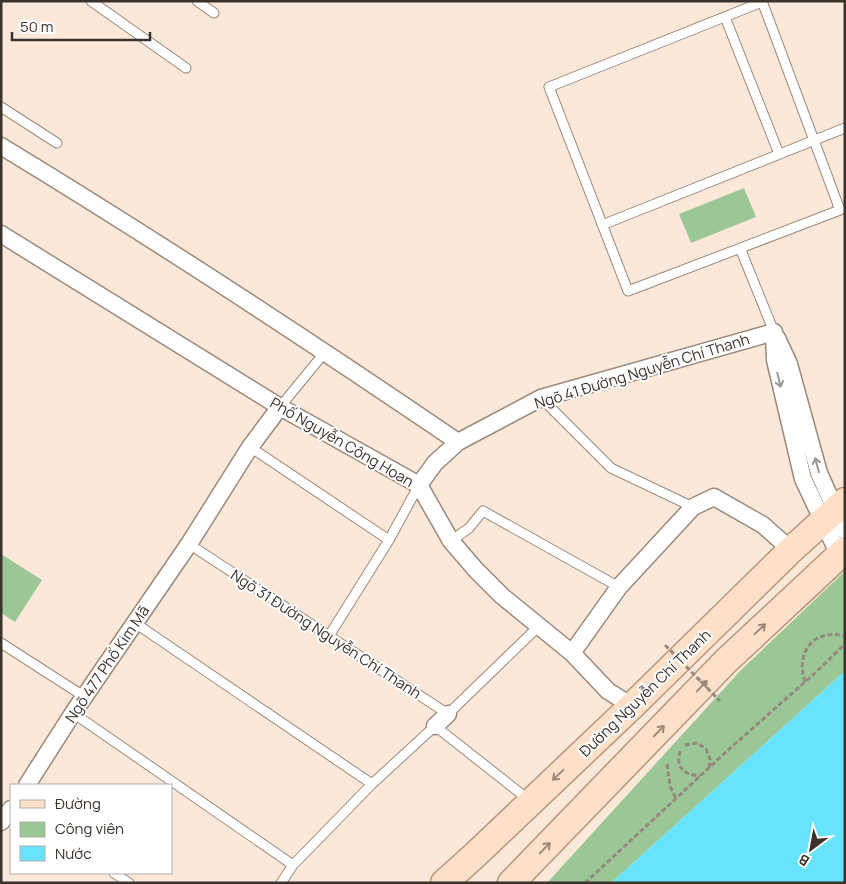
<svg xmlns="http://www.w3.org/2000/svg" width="846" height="884" font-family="Manrope,sans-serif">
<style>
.green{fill:#9bc796}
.water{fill:#67e3fd}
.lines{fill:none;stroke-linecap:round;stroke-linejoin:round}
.lane-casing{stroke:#9b897b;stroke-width:11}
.street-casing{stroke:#9b897b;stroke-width:19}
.primary-casing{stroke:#b89579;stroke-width:29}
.path{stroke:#978980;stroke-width:3;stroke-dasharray:5 2.5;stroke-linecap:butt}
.lane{stroke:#fff;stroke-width:9}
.street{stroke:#fff;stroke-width:16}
.primary{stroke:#fde0c7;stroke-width:26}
.path-bridge{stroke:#978980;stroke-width:3;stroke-dasharray:5 2.5;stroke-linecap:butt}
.oneway{stroke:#9c9896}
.oneway2{stroke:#9c897a}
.labels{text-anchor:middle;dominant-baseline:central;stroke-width:4;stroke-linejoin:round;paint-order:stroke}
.street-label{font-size:15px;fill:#3a322d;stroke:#fff}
</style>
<rect width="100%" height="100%" fill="#fce8d9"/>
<!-- green -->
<path class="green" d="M 744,188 L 756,217 L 691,243 L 679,214 Z
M 1,554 L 42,580 L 15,622 L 1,613 Z
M 845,571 L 845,671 L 611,883 L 547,883 L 740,671 Z"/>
<!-- water -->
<path class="water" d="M 845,671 L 845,883 L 611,883 Z"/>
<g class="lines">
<defs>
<path id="lane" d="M 91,1 L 186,68
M 197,1 L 214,13
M 762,1 L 840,210 L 628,291 L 549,87 L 762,2
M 725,17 L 779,154
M 1,107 L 57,143
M 602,225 L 845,128
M 740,248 L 774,332
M 541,398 L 611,468 L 693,507
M 280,407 L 325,352
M 250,447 L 389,540
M 451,541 L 469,528 L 483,511 L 619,587
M 189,544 L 448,714 L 540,625
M 135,623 L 372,784
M 329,636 L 389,540 L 419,485
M 1,643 L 85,697
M 73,713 L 293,865
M 114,873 L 129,883
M 281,883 L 293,865 L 372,784 L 435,726 L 529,800"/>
<path id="street" d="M 1,146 C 156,240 308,340 458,442
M 1,234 L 280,407 L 419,485 L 451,541 L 476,570 L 502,596 L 572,653 L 608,691 L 632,706
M 774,332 L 775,360 L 803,479 L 839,555
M 777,338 L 789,364 L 819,473 L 845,531
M 419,485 L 435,463 L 458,442 L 541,398 L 774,332
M 572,653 L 619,587 L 693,507 L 714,497 L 763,525 L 791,550
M 435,726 L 448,714
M 27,785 L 73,713 L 189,544 L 250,447 L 280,407
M 1,822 L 11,809"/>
<path id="primary" d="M 444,883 L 474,856 L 632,706 L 791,550 L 845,501
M 511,883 L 725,662 L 845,550"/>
</defs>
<!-- lane casing -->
<use href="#lane" class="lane-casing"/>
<!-- street casing -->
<use href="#street" class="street-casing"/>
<!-- primary casing -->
<use href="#primary" class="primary-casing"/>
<!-- path -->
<path class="path" d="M 805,682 C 795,653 813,628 845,636
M 685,745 L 697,743 L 706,749 L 710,759 L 709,767
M 680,751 C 676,769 683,774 700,776
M 667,764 L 670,786 L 676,799
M 585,883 L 727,751 L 815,673 L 845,644"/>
<!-- lane -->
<use href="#lane" class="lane"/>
<!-- street -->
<use href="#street" class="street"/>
<!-- primary -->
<use href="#primary" class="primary"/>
<!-- path-bridge -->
<path class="path-bridge" d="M 665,645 L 720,701"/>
</g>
<!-- one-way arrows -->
<defs><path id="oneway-shaft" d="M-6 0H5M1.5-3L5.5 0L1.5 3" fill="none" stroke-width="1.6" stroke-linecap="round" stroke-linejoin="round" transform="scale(1.25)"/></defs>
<g class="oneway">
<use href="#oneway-shaft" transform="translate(779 380) rotate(77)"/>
<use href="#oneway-shaft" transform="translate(817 465) rotate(-105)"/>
</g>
<g class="oneway2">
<use href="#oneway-shaft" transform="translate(760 629) rotate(-43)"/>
<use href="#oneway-shaft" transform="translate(702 686) rotate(-46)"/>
<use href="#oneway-shaft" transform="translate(659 731) rotate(-46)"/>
<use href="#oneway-shaft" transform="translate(558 775) rotate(137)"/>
<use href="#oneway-shaft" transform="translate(545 848) rotate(-46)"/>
</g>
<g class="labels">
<!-- street labels -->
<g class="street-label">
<text transform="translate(642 371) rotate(-17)">Ngõ 41 Đường Nguyễn Chí Thanh</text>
<text transform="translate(342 442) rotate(30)">Phố Nguyễn Công Hoan</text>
<text transform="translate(326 634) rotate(33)">Ngõ 31 Đường Nguyễn Chí Thanh</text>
<text transform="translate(107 664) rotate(-56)">Ngõ 477 Phố Kim Mã</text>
<text transform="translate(645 693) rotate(-44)">Đường Nguyễn Chí Thanh</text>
</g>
</g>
<!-- border -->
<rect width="846" height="884" fill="none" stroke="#3a322d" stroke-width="5"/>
<!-- legend -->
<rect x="10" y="784" width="162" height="90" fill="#ffffff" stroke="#b0adab"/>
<rect x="20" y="800" width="25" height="8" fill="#fde0c7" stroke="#b0adab"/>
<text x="55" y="809" font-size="15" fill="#3a322d">Đường</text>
<rect x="20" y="822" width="25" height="15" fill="#9bc796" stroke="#b0adab"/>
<text x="55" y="834" font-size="15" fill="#3a322d">Công viên</text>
<rect x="20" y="846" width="25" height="15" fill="#67e3fd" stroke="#b0adab"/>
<text x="55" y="859" font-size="15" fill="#3a322d">Nước</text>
<!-- north arrow -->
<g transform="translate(811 849) rotate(212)" stroke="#ffffff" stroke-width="4" paint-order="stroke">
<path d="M0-4L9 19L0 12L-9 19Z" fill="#3a322d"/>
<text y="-8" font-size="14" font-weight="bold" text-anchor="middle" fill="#3a322d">B</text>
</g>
<!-- scale -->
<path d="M12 32v8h138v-8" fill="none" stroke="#3a322d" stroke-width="2.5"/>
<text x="20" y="32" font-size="15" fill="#3a322d" stroke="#ffffff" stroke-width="4" paint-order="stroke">50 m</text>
</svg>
